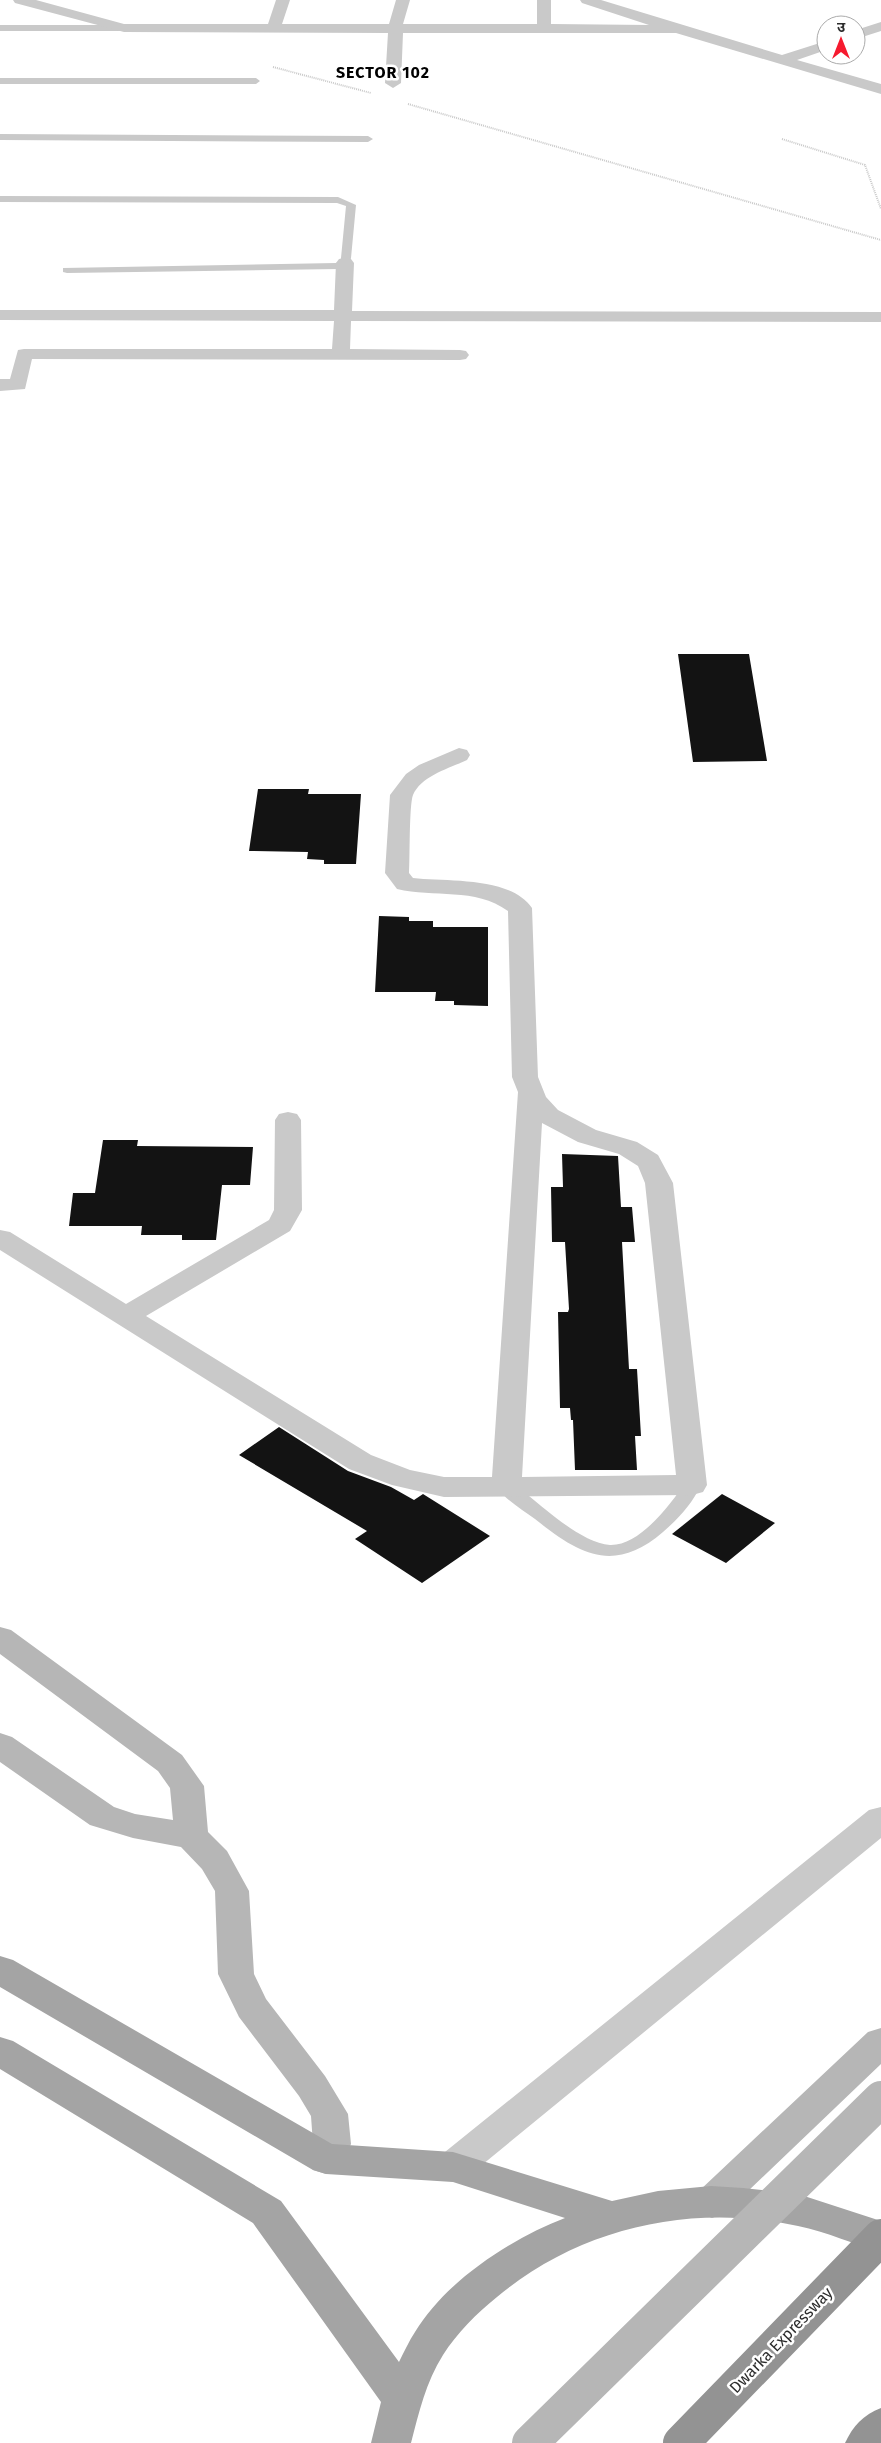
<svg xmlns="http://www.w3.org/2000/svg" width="881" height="2443" font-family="'Fira Sans','Noto Sans Devanagari',sans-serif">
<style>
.building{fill:#131313}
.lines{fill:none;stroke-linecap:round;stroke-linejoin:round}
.path{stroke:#c9c9c9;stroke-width:2;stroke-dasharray:1 1;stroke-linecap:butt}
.lane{fill:#c9c9c9;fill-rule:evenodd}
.street{fill:#c9c9c9;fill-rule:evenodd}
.secondary{fill:#b6b6b6;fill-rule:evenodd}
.primary{fill:#a4a4a4;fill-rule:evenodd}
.highway{fill:#939393;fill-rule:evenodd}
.secondary-bridge{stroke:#b6b6b6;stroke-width:36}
.highway-bridge{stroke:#939393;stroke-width:36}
.labels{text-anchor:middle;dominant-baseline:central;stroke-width:5;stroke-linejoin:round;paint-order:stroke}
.far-district-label{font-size:16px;font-weight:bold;letter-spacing:1px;fill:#000;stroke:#fff}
.near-street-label{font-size:16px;fill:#2c2c2c;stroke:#fff}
</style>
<rect width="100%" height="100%" fill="#fff"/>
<!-- building -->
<path class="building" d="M 678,654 L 749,654 L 767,761 L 693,762 Z
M 258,789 L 309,789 L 308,794 L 361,794 L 356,864 L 324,864 L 324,860 L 307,859 L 308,852 L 249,851 Z
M 379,916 L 409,917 L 409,921 L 433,921 L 433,927 L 488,927 L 488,1006 L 454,1005 L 454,1001 L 435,1001 L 436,992 L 375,992 Z
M 103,1140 L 138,1140 L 137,1146 L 253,1147 L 250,1185 L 222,1185 L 216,1240 L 182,1240 L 182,1235 L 141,1235 L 142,1226 L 69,1226 L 73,1193 L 95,1193 Z
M 562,1154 L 618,1156 L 621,1207 L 632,1207 L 635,1242 L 622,1242 L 629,1369 L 637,1369 L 641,1436 L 635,1436 L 637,1470 L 575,1470 L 573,1420 L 571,1420 L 570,1408 L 560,1408 L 558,1312 L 568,1312 L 569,1309 L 565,1242 L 552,1242 L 551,1187 L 563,1187 Z
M 279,1427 L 348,1471 L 391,1487 L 414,1500 L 423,1494 L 490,1536 L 422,1583 L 355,1539 L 367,1531 L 239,1455 Z
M 722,1494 L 775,1523 L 726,1563 L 672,1534 Z"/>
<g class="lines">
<!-- path -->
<path class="path" d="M 273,67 L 371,93
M 408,104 L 881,240
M 782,139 L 865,165 L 881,209"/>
<!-- lane -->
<path class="lane" d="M 0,25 L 124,25 L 128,28 L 124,31 L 0,31 Z
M 0,78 L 256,78 L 260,81 L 256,84 L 0,84 Z
M 0,134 L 368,136 L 373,139 L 368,142 L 0,140 Z
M 0,196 L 338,197 L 356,205 L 351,258 L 349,265 L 338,269 L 67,273 L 63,272 L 63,268 L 336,263 L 340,261 L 341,258 L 346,206 L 337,203 L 0,202 Z
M 692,1479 L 698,1481 L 701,1485 C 692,1504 679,1518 663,1532 C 614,1574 580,1555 535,1519 C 523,1510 505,1500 497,1487 L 500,1483 C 512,1480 520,1489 529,1496 C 549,1512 583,1543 610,1545 C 640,1546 672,1503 686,1481 Z"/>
<!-- street -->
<path class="street" d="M 13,0 L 36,0 L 124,24 L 268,24 L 276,0 L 290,0 L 282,24 L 389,24 L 396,0 L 410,0 L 403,24 L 537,24 L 537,0 L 551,0 L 551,24 L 649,25 L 582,3 L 580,0 L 601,0 L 782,55 L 826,41 L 826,50 L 797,60 L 881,84 L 881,94 L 676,33 L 403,33 L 401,83 L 393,88 L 385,83 L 388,33 L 124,32 L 15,3 Z
M 881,22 L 881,31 L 856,39 L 856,30 Z
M 345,258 L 351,259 L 354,263 L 352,311 L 881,312 L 881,322 L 351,321 L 350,349 L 460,350 L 466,351 L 469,355 L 466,359 L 460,360 L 32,359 L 25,389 L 0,391 L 0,379 L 10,379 L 18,350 L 24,349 L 332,349 L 334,321 L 0,320 L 0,310 L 334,310 L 336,263 L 339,259 Z
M 459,748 L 467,750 L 470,755 L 467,760 C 450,768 421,776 413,795 C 409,805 410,859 409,873 L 413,878 C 447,882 510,876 532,908 L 538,1077 L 546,1097 L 558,1110 L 596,1130 L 637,1142 L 658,1155 L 673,1183 L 707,1485 L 703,1492 L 692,1495 L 444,1497 L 392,1485 L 349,1469 L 0,1250 L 0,1230 L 10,1232 L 126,1304 L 269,1220 L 274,1210 L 275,1120 L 279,1114 L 288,1112 L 297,1114 L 301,1120 L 302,1210 L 290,1231 L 146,1316 L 371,1455 L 410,1470 L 444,1477 L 492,1477 L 518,1092 L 512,1077 L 508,911 C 475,887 434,898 397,889 L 385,873 L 390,795 L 406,774 L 419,765 ZM 542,1123 L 578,1142 L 619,1154 L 638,1166 L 645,1183 L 676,1475 L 522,1477 Z
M 881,1807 L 881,1838 L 466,2178 L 453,2182 L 440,2178 L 434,2167 L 440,2156 L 869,1810 Z"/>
<!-- secondary -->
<path class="secondary" d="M 0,1627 L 11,1630 L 182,1755 L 204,1786 L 208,1832 L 227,1851 L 249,1891 L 254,1974 L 266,1999 L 325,2076 L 348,2114 L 351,2144 L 339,2170 L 326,2174 L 313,2170 L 307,2159 L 313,2144 L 311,2116 L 299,2096 L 239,2017 L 218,1974 L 215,1891 L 202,1869 L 181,1847 L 133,1838 L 90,1825 L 0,1762 L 0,1733 L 12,1737 L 114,1807 L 135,1814 L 173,1820 L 170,1788 L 158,1771 L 0,1654 Z
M 881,2028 L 881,2064 L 725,2213 L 712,2218 L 699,2213 L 693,2202 L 699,2191 L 868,2032 Z"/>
<!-- primary -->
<path class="primary" d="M 0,1956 L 13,1960 L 332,2144 L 453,2152 L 612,2201 L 658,2191 L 711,2186 L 743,2188 L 798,2194 L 881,2221 L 881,2253 C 854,2244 827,2232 798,2226 C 692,2203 581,2227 497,2297 C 477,2313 457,2333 443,2355 C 426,2382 419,2412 411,2443 L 371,2443 L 381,2402 L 253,2223 L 0,2069 L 0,2037 L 13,2041 L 281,2201 L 399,2362 C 404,2352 409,2341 415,2332 C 446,2281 510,2239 565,2218 L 453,2182 L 326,2174 L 313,2170 L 0,1987 Z"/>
<!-- highway -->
<path class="highway" d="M 881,2408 L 881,2443 L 845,2443 C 853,2426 863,2415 881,2408 Z"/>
<!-- secondary-bridge -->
<path class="secondary-bridge" d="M 530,2443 L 881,2099"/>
<!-- highway-bridge -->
<path class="highway-bridge" d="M 681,2443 L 881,2237"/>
</g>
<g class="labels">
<!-- far-district labels -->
<g class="far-district-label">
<text x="383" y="72">SECTOR 102</text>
</g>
<!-- near-street labels -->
<g class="near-street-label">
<text transform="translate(781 2340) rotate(-46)">Dwarka Expressway</text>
</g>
</g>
<!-- north arrow -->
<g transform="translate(841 40)"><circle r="24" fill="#ffffff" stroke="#ababab"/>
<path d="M0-4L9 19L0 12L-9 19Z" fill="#f61a2f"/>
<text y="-8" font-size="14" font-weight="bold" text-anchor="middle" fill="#2c2c2c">उ</text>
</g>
</svg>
